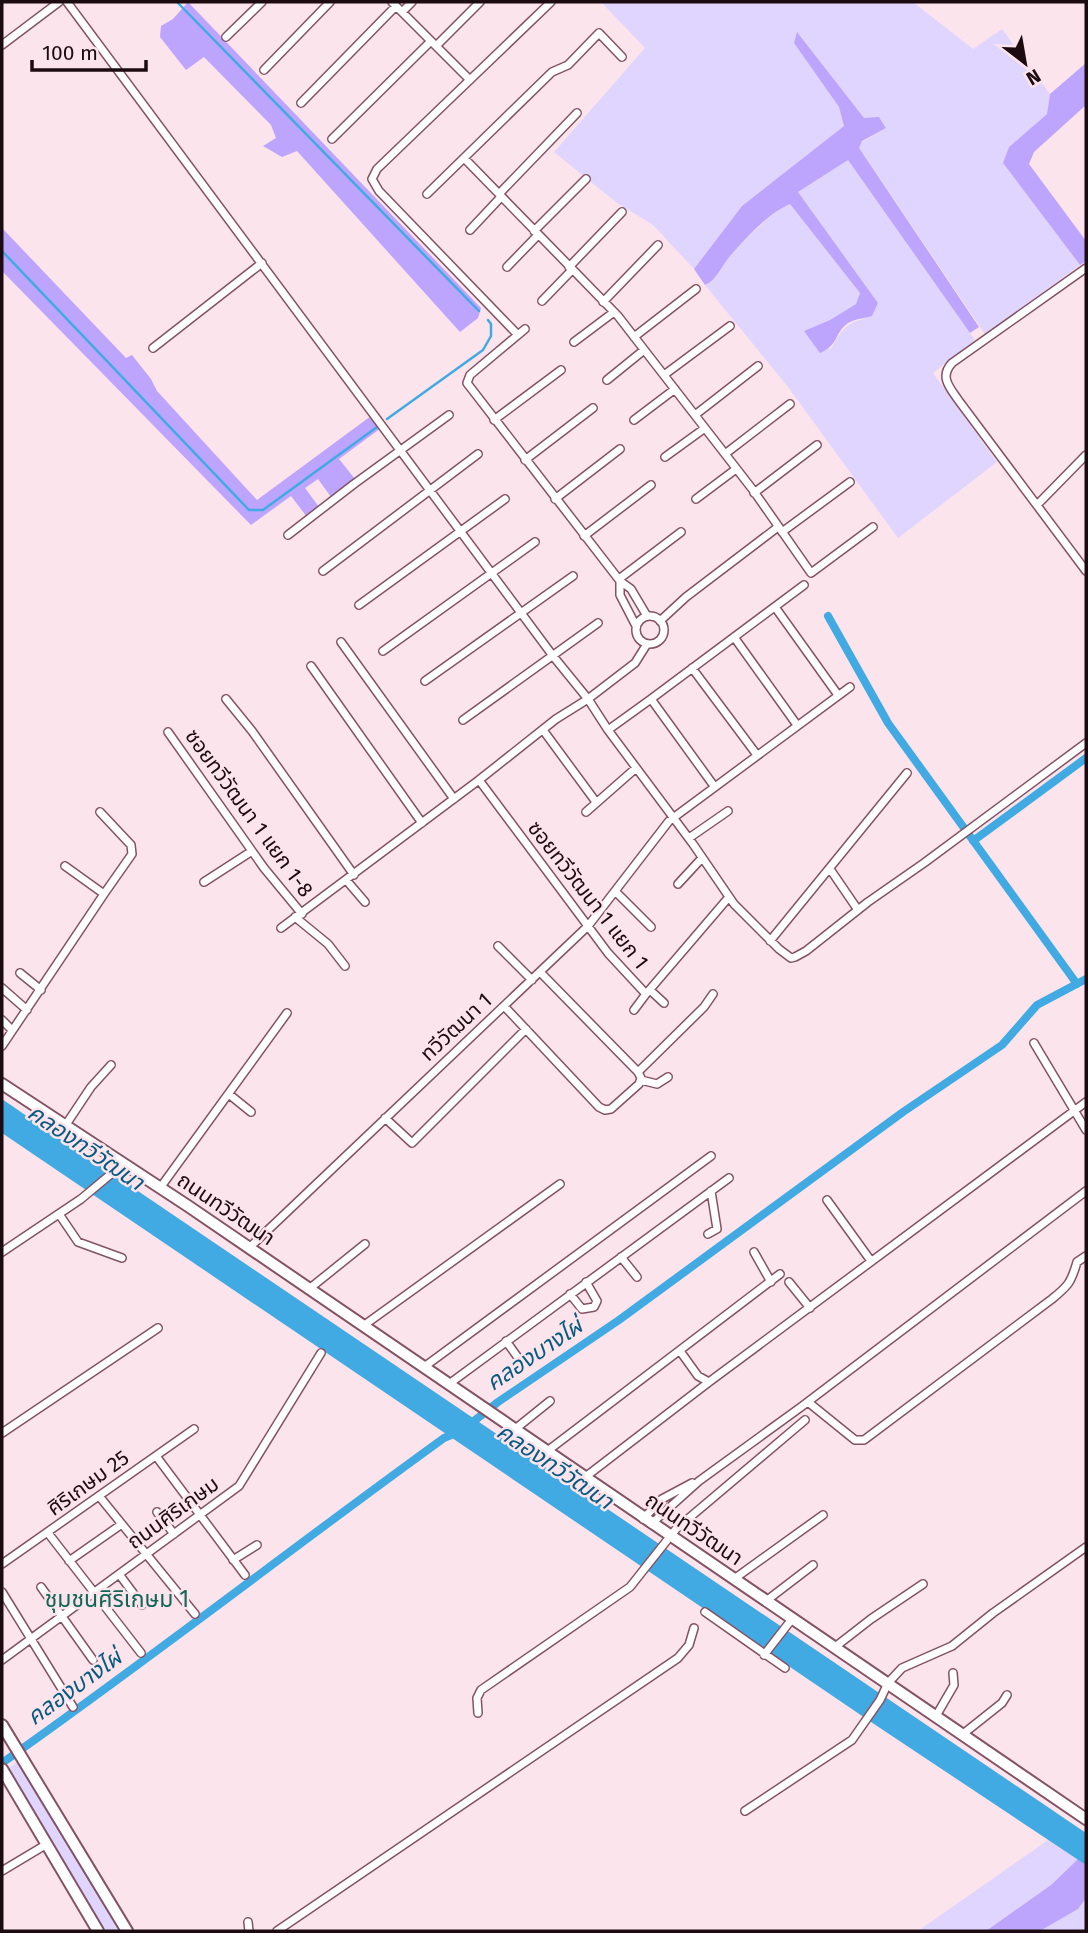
<svg xmlns="http://www.w3.org/2000/svg" width="1088" height="1933" font-family="'Fira Sans','Noto Sans Thai',sans-serif">
<style>
.green{fill:#dfd5ff}
.forest{fill:#bda4fc}
.water{fill:#41aae3}
.lines{fill:none;stroke-linecap:round;stroke-linejoin:round}
.stream{stroke:#41aae3;stroke-width:2.5}
.canal{stroke:#41aae3;stroke-width:8}
.street-casing{stroke:#835365;stroke-width:10}
.secondary-casing{stroke:#835365;stroke-width:14}
.street{stroke:#fff;stroke-width:7}
.secondary{stroke:#fff;stroke-width:10}
.labels{text-anchor:middle;dominant-baseline:central;stroke-width:5;stroke-linejoin:round;paint-order:stroke}
.street-label{font-size:21px;fill:#1d0b12;stroke:#fbe4eb}
.water-label{font-size:23px;font-style:italic;fill:#075b81;stroke:#fbe4eb}
.neighbourhood-label{font-size:23px;fill:#116656;stroke:#fbe4eb}
</style>
<rect width="100%" height="100%" fill="#fbe4eb"/>
<!-- green -->
<path class="green" d="M 601,2 L 913,2 L 973,49 L 1002,29 L 1050,94 L 1047,114 L 1009,147 L 1003,163 L 1080,265 L 985,334 L 859,148 L 862,142 L 886,128 L 880,118 L 864,118 L 798,33 L 794,43 L 839,107 L 844,126 L 742,206 L 694,269 L 653,225 L 617,203 L 554,152 L 645,48 Z
M 848,160 L 975,340 L 933,373 L 997,462 L 898,538 L 788,387 L 705,285 C 717,280 722,265 730,256 C 748,237 767,215 790,204 L 860,293 L 856,304 L 830,320 L 805,331 L 813,342 L 831,349 C 843,326 848,323 872,316 L 878,303 L 798,192 Z
M 20,1761 L 122,1931 L 105,1931 L 8,1768 Z
M 1048,1840 L 1078,1859 L 1051,1885 L 986,1931 L 918,1931 Z
M 1086,1898 L 1086,1931 L 1040,1931 L 1078,1909 Z"/>
<!-- forest -->
<path class="forest" d="M 188,2 L 481,308 L 478,318 L 460,332 L 297,151 L 282,157 L 263,146 L 276,138 L 271,125 L 204,57 L 186,70 L 160,37 L 161,26 L 173,19 Z
M 797,32 L 864,118 L 879,117 L 886,128 L 862,141 L 859,148 L 979,327 L 970,333 L 848,160 L 798,192 L 878,303 L 872,316 C 865,318 855,319 848,323 C 834,333 839,345 820,353 L 804,331 L 830,320 L 856,304 L 860,293 L 790,204 C 767,214 747,237 730,256 C 722,265 717,280 705,285 L 694,269 L 742,206 L 844,126 L 839,107 L 794,43 Z
M 1086,63 L 1086,105 L 1034,152 L 1029,164 L 1086,241 L 1086,261 L 1080,265 L 1003,163 L 1009,147 L 1047,114 L 1050,94 Z
M 2,228 L 126,358 L 132,355 L 151,379 L 157,391 L 257,500 L 371,416 L 381,428 L 339,459 L 355,479 L 331,497 L 318,479 L 305,488 L 319,507 L 307,517 L 291,496 L 251,525 L 2,271 Z
M 1078,1859 L 1086,1865 L 1086,1898 L 1078,1909 L 1040,1931 L 986,1931 L 1051,1885 Z"/>
<!-- water -->
<path class="water" d="M 2,1099 L 95,1163 L 101,1161 L 131,1182 L 132,1187 L 1086,1833 L 1086,1865 L 871,1722 L 2,1133 Z"/>
<g class="lines">
<!-- stream -->
<path class="stream" d="M 177,2 L 479,311
M 2,251 L 249,510 L 263,510 L 377,427
M 387,419 L 483,350 L 491,336 L 491,324 L 488,320"/>
<!-- canal -->
<path class="canal" d="M 828,616 L 888,723 L 1077,984
M 973,841 L 1086,758
M 469,1425 L 498,1402 L 619,1320 L 903,1112 L 1002,1045 L 1037,1005 L 1086,979
M 2,1763 C 151,1658 296,1545 444,1438 L 458,1432"/>
<defs>
<path id="street" d="M 67,2 L 553,656 L 588,699 L 608,730 L 693,844 L 734,904 L 779,949 L 791,958 L 795,957 L 806,951 L 868,902 L 924,863 L 1086,743
M 392,2 L 470,80
M 402,12 L 412,2
M 226,37 L 262,2
M 2,45 L 59,2
M 436,46 L 480,2
M 264,70 L 330,2
M 301,103 L 396,6
M 332,139 L 431,41
M 464,158 L 618,316 L 753,490 L 811,573 L 873,527
M 427,194 L 552,72 L 568,65 L 599,33 L 622,57
M 499,194 L 577,113
M 470,230 L 501,197
M 534,231 L 586,179
M 507,267 L 538,235
M 569,267 L 622,212
M 1086,268 L 952,363 C 939,377 950,388 959,401 L 1086,571
M 542,301 L 572,270
M 603,302 L 658,245
M 525,329 L 470,375 L 467,383 L 620,581
M 518,335 L 379,191 L 372,179 L 377,169 L 551,2
M 634,337 L 696,289
M 574,342 L 614,312
M 153,348 L 262,263
M 664,375 L 730,326
M 607,380 L 644,350
M 695,415 L 758,366
M 494,420 L 561,370
M 634,420 L 675,389
M 725,454 L 790,404
M 665,457 L 705,428
M 525,460 L 593,408
M 754,493 L 817,445
M 555,499 L 620,449
M 696,499 L 736,469
M 1037,505 L 1086,455
M 782,532 L 850,482
M 288,535 L 354,484 L 449,415
M 584,536 L 651,485
M 323,571 L 478,454
M 619,579 L 681,532
M 359,605 L 505,499
M 775,607 L 838,695
M636 630a14 14 0 1 1 28 0a14 14 0 1 1-28 0Z
M 660,621 L 686,597 L 778,527
M 636,626 L 620,595 L 620,581 L 631,589 L 647,616
M 734,637 L 797,725
M 341,642 L 454,799
M 383,651 L 535,542
M 311,666 L 422,823
M 692,668 L 757,755
M 425,681 L 573,576
M 226,699 L 252,731 L 354,875
M 463,720 L 598,623
M 543,730 L 596,802
M 608,730 L 651,699
M 168,732 L 264,868 L 302,914
M 479,780 L 556,719 L 588,699 L 635,663 L 647,644
M 714,786 L 651,699 L 804,585
M 586,812 L 636,768
M 689,838 L 728,811
M 65,866 L 104,894 L 132,854 L 131,845 L 100,812
M 830,869 L 858,910
M 347,881 L 365,902
M 204,882 L 252,851
M 678,884 L 702,858
M 616,892 L 651,927
M 295,917 L 328,944 L 345,966
M 281,928 L 479,780 L 608,953 L 646,994 L 729,897
M 770,941 L 907,773
M 498,946 L 532,980
M 540,972 L 638,1072
M 20,973 L 41,990
M 2,988 L 27,1010
M 650,990 L 664,1003
M 504,1006 L 599,1107 L 605,1110 L 611,1109 L 639,1084 L 641,1078 L 638,1072 L 704,1007 L 713,994
M 634,1010 L 646,994
M 2,1020 L 12,1030
M 1034,1043 L 1086,1130
M 2,1046 L 104,894
M 641,1080 L 657,1084 L 668,1077
M 230,1095 L 251,1112
M 385,1118 L 412,1143 L 526,1029
M 65,1126 L 91,1087 L 111,1065
M 160,1188 L 287,1013
M 827,1200 L 871,1261
M 59,1214 L 78,1242 L 122,1258
M 708,1234 L 717,1229 L 711,1191
M 249,1248 L 588,926 L 669,821 L 850,687
M 2,1252 L 81,1199 L 123,1164
M 754,1252 L 771,1282
M 621,1257 L 637,1277
M 789,1282 L 810,1308
M 309,1289 L 365,1244
M 570,1294 L 582,1309 L 594,1307 L 597,1301 L 586,1282
M 363,1326 L 560,1184
M 506,1341 L 519,1359
M 680,1351 L 698,1376 L 709,1382
M 424,1367 L 711,1156
M 449,1384 L 729,1178
M 808,1402 L 855,1440 L 864,1440 L 1052,1299 C 1068,1286 1071,1283 1077,1262 L 1086,1256
M 514,1430 L 550,1401
M 2,1433 L 158,1328
M 546,1452 L 780,1274
M 156,1456 L 245,1575
M 584,1478 L 709,1382 L 1086,1102
M 99,1496 L 195,1614
M 157,1512 L 174,1534
M 643,1519 L 662,1499 L 692,1483
M 651,1524 L 699,1481 L 801,1407 L 1086,1191
M 48,1533 L 141,1653
M 233,1560 L 257,1545
M 69,1561 L 122,1524
M 2,1564 L 194,1429
M 119,1574 L 142,1605
M 734,1579 L 823,1515
M 41,1587 L 93,1660
M 2,1592 L 73,1707
M 766,1601 L 813,1565
M 705,1612 L 785,1668
M 835,1647 L 871,1619 L 923,1584
M 764,1655 L 792,1619
M 2,1660 L 239,1486 L 321,1353
M 478,1713 L 477,1698 L 481,1690 L 630,1587 L 676,1529 L 805,1420
M 936,1716 L 954,1685 L 953,1673
M 963,1734 L 1002,1703 L 1007,1695
M 745,1811 L 852,1740 L 880,1700 L 888,1683 L 902,1668 L 952,1646 L 993,1613 L 1086,1547
M 2,1871 L 47,1844
M 248,1922 L 249,1931
M 277,1931 L 678,1658 L 689,1645 L 694,1628"/>
<path id="secondary" d="M 2,1084 L 188,1206 L 1086,1819
M 2,1725 L 127,1931
M 2,1769 L 98,1931"/>
</defs>
<!-- street casing -->
<use href="#street" class="street-casing"/>
<!-- secondary casing -->
<use href="#secondary" class="secondary-casing"/>
<!-- street -->
<use href="#street" class="street"/>
<!-- secondary -->
<use href="#secondary" class="secondary"/>
</g>
<g class="labels">
<!-- street labels -->
<g class="street-label">
<text transform="translate(249 813) rotate(54)">ซอยทวีวัฒนา 1 แยก 1-8</text>
<text transform="translate(588 895) rotate(52)">ซอยทวีวัฒนา 1 แยก 1</text>
<text transform="translate(456 1027) rotate(-43)">ทวีวัฒนา 1</text>
<text transform="translate(226 1209) rotate(34)">ถนนทวีวัฒนา</text>
<text transform="translate(88 1483) rotate(-36)">ศิริเกษม 25</text>
<text transform="translate(173 1513) rotate(-36)">ถนนศิริเกษม</text>
<text transform="translate(694 1529) rotate(34)">ถนนทวีวัฒนา</text>
</g>
<!-- water labels -->
<g class="water-label">
<text transform="translate(86 1147) rotate(34)">คลองทวีวัฒนา</text>
<text transform="translate(534 1354) rotate(-34)">คลองบางไผ่</text>
<text transform="translate(555 1466) rotate(34)">คลองทวีวัฒนา</text>
<text transform="translate(74 1687) rotate(-36)">คลองบางไผ่</text>
</g>
<!-- neighbourhood labels -->
<g class="neighbourhood-label">
<text x="117" y="1599">ชุมชนศิริเกษม 1</text>
</g>
</g>
<!-- border -->
<rect width="1088" height="1933" fill="none" stroke="#1d0b12" stroke-width="7"/>
<!-- north arrow -->
<g transform="translate(1025 63) rotate(149)" stroke="#fbe4eb" stroke-width="5" paint-order="stroke">
<path d="M0-5L12 26L0 18L-12 26Z" fill="#1d0b12"/>
<text y="-10" font-size="19" font-weight="bold" text-anchor="middle" fill="#1d0b12">N</text>
</g>
<!-- scale -->
<path d="M32 60v10h114v-10" fill="none" stroke="#1d0b12" stroke-width="3.5"/>
<text x="42" y="60" font-size="21" fill="#1d0b12" stroke="#fbe4eb" stroke-width="5" paint-order="stroke">100 m</text>
</svg>
